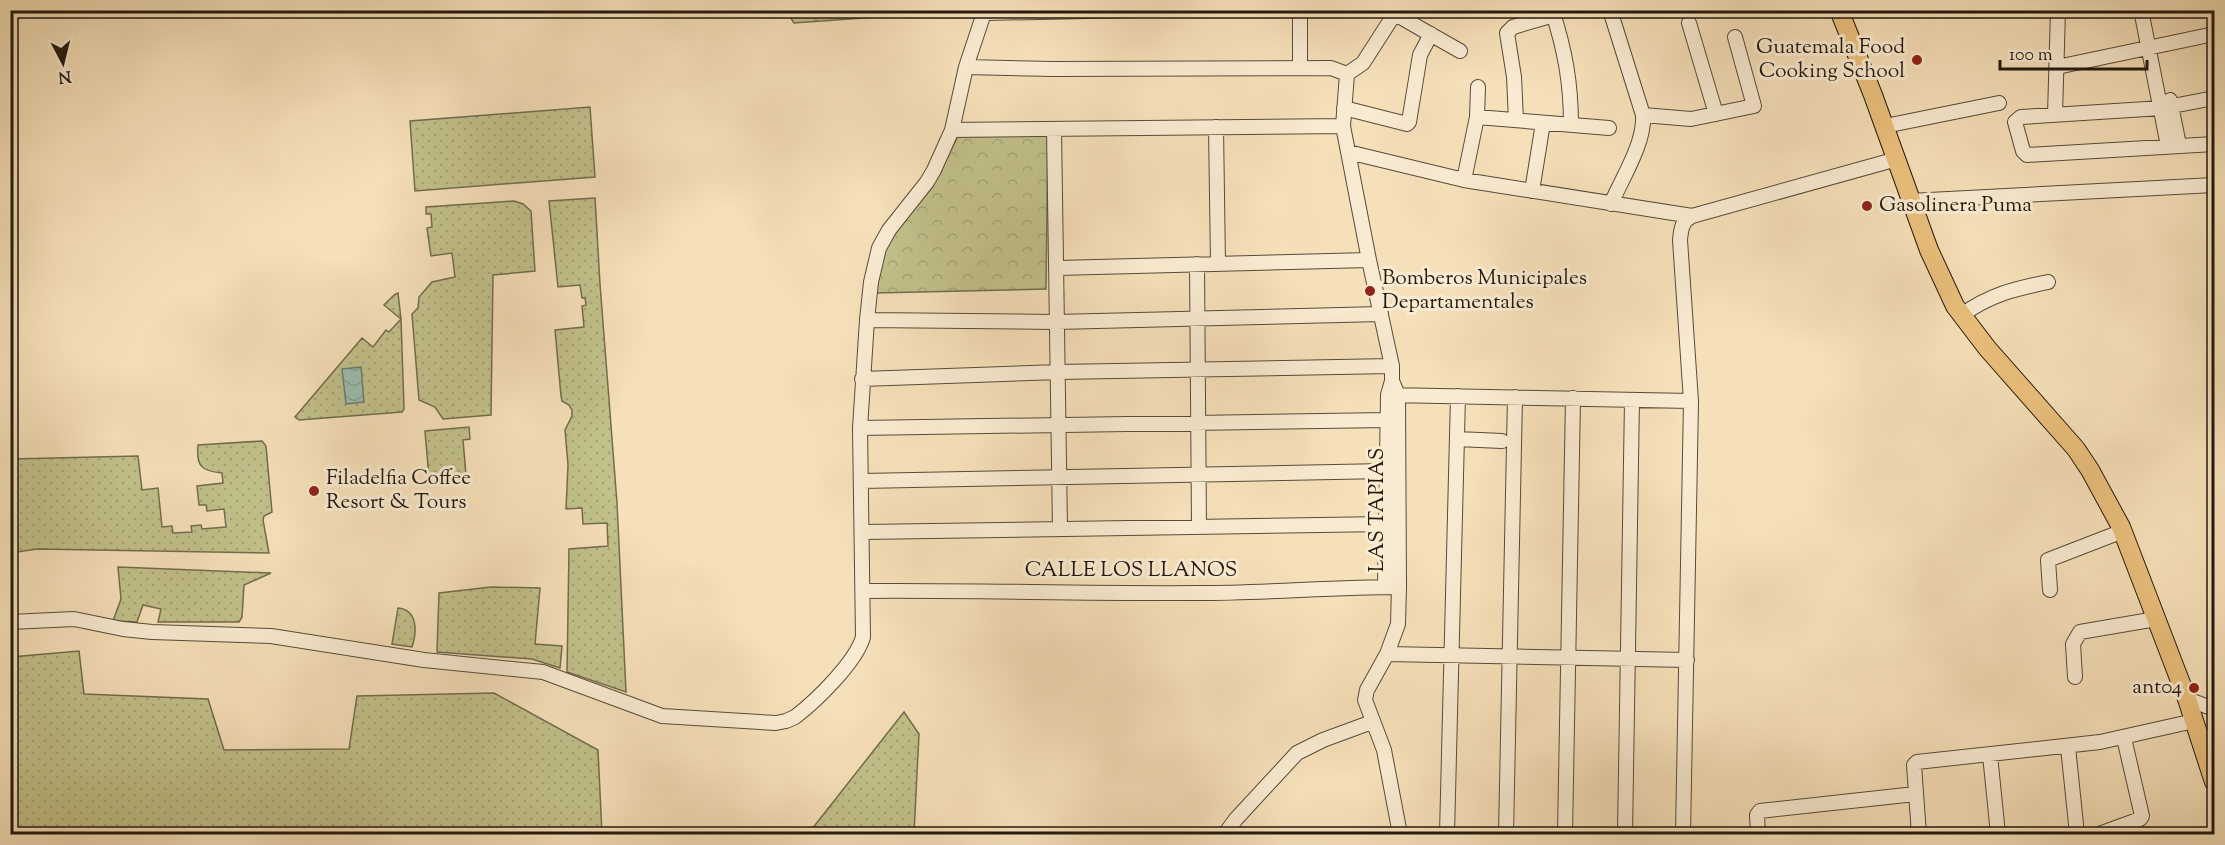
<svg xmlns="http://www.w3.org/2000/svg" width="2225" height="845" font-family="'Sorts Mill Goudy',serif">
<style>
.grass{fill:url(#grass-dots);stroke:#726d4d;stroke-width:1.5}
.forest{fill:url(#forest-firs);stroke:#726d4d;stroke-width:1.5}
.park{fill:url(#park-crowns);stroke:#726d4d;stroke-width:1.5}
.water{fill:url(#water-waves);stroke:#6c7b70;stroke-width:1.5}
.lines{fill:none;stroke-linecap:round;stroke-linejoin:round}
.minor-casing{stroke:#574b3a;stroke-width:16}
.major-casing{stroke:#22190f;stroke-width:20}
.minor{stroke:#f9ebd2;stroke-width:14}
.major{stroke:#ebc07c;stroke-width:18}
.poi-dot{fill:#8f2418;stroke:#f9ebd2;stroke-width:2}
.labels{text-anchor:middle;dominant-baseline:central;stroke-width:6;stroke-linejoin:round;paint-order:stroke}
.poi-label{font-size:21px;fill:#22190f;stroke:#f9ebd2;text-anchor:start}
.street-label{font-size:21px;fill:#22190f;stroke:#f9ebd2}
</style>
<defs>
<pattern id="grass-dots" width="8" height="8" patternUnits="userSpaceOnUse" patternTransform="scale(1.5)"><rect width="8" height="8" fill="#c2c18b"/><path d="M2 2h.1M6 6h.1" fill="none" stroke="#a6a577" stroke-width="1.8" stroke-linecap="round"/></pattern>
<pattern id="forest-firs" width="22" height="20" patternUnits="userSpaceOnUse" patternTransform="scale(1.5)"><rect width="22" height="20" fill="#c2c18b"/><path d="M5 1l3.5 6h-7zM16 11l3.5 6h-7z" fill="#a6a577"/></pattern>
<pattern id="park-crowns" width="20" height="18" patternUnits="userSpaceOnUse" patternTransform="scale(1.5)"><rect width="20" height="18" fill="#c2c18b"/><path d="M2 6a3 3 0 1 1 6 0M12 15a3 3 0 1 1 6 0" fill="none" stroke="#a6a577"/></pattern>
<pattern id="water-waves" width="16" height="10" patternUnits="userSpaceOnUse" patternTransform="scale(1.5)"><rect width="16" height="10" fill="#9dbdb1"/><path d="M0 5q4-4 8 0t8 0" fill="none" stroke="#87a297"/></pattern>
</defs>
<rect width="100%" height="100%" fill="#f6e0b9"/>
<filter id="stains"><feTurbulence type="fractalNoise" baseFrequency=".00333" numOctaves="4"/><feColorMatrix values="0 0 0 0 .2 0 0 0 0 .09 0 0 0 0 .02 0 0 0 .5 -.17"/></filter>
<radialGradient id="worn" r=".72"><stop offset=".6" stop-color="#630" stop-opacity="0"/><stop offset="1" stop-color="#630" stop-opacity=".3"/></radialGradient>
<!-- grass -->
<path class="grass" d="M 590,107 L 595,177 L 415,191 L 410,121 Z
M 595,198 L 600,284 L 617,503 L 626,692 L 567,672 L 569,549 L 608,546 L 607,523 L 583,524 L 582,508 L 566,509 L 568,465 L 565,430 L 572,416 L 572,410 L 569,405 L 562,401 L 561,396 L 555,330 L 584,327 L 582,306 L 586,305 L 585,298 L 582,298 L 580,285 L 558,287 L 549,201 Z
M 514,201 L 523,204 L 531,211 L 535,271 L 493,275 L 491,415 L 443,419 L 435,407 L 419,400 L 412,314 L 418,308 L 419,297 L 432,282 L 455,277 L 452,253 L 431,256 L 427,228 L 432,227 L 431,214 L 426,214 L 426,207 Z
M 398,293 L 401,319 L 404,409 L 402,412 L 299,420 L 295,417 L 362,338 L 373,347 L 386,330 L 389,332 L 401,319 L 384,305 L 394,295 Z
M 469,427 L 470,439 L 463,440 L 466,475 L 429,478 L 425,431 Z
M 262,441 L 266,446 L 272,512 L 264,516 L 263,520 L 269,553 L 37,549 L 11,553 L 11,459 L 138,456 L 142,490 L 158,488 L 162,527 L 172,526 L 173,533 L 192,532 L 191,526 L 201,525 L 202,529 L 226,527 L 224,509 L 207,511 L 206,505 L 199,505 L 197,486 L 223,483 L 222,473 C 201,471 196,466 198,445 Z
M 118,567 L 271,573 L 244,585 L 242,617 L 239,622 L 158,622 L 161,609 L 143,605 L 137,622 L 113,621 L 121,599 Z
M 491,587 L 540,588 L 535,644 L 562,646 L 560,668 L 532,659 L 437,652 L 439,593 Z
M 398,608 C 418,610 417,632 412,647 L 392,644 Z
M 79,651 L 84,694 L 208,699 L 224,750 L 349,749 L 357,696 L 494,693 L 598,750 L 602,834 L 11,834 L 11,657 Z
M 904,712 L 919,734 L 914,834 L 808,834 Z"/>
<!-- forest -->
<path class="forest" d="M 933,11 L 933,13 L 794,23 L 786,11 Z"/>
<!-- park -->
<path class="park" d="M 1048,135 L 1046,289 L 875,293 L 886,243 L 932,187 L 958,136 Z"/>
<!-- water -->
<path class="water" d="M 361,367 L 364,402 L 346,404 L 342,369 Z"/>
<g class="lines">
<defs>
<path id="minor" d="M 1292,10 L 1299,12 L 1300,16 L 1300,68
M 1552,10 C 1565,50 1571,83 1571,125
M 1610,10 L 1643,115 C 1645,143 1622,178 1611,204
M 2141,10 L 2168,146
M 985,13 L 1136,10
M 1395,14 L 1460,51
M 1689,23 L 1716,114
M 966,67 L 1053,69 L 1331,68 L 1347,74
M 2057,67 L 2214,34
M 2214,98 L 2162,108 L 2021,117 L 2015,122 L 2023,151 L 2027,155 L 2214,144
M 2170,100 L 2179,145
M 1344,108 L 1407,124 L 1409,122 L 1420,55 L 1431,34
M 1643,115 L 1691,119 L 1754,106 L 1735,37
M 2055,115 L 2058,10
M 1477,117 L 1609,128
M 1516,120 L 1514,77 L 1507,33 L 1513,27 L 1554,15
M 1885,126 L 1999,103
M 1216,127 L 1218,264
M 1054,129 L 1060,529
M 952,130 L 1343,126
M 1348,152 L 1464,180 L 1692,216
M 1464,180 L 1477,117 L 1478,87
M 1532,191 L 1543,123
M 1910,201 L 2214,185
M 1197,264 L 1199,527
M 1057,268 L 1369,260
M 1962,315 C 1989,295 2014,289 2048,282
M 867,320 L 1056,322 L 1381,314
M 862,379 L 1058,372 L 1392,366
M 1392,381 L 1398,395 L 1399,587 L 1398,624 L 1387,654 L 1367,690 L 1365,700 L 1384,750 L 1400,834
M 1390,395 L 1691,401
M 860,428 L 1387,420
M 1457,439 L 1502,441
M 861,481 L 1386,471
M 863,532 L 1386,524
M 1385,587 L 1388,395 L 1392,381 L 1392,366 L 1369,260 L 1343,126 L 1347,74 L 1363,63 L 1397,10
M 2050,590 L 2048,560 L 2123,531
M 863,591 C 975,590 1087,594 1199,593 C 1266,593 1333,587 1399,587
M 10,622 L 74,619 L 123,629 L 152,632 L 271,636 L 424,660 L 543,672 L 662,716 L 776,723 L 786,721 L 795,717 C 816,701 856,662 863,637 L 860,428 L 867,320 L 871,282 L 879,248 L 889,230 L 927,182 L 934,170 L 952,130 L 966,67 L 985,10
M 1387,654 L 1687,660
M 2075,677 L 2073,644 L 2080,632 L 2156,619
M 2187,699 L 2214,709
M 2068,747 L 2077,834
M 1990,755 L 1998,834
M 1225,834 L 1236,819 L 1297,753 L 1323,740 L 1372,722
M 1447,834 L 1458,396
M 1506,834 L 1515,397
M 1565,834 L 1573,398
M 1625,834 L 1632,400
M 1683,834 L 1691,401 L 1680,240 C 1681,229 1682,221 1692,216 L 1897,159
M 1758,834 L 1757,815 L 1760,811 L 1915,794
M 1919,834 L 1914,765 L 1917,762 L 2100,742 L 2194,721
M 2099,834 L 2140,819 L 2142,816 L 2124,738"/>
<path id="major" d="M 1839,10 L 1873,95 L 1929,250 L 1955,306 L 1987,348 L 2076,449 L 2090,470 L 2121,527 L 2187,699 L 2214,782"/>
</defs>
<!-- minor casing -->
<use href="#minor" class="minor-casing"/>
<!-- major casing -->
<use href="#major" class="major-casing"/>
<!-- minor -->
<use href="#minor" class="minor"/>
<!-- major -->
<use href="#major" class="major"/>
</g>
<!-- markers -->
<g class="poi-dot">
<circle cx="1917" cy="60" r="6"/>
<circle cx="1867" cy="206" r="6"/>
<circle cx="1370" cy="291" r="6"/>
<circle cx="314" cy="491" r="6"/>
<circle cx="2194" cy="688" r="6"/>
</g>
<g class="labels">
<!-- poi labels -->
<g class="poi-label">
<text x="1905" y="48" text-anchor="end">Guatemala Food<tspan x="1905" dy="24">Cooking School</tspan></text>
<text x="1879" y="206">Gasolinera Puma</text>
<text x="1382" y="279">Bomberos Municipales<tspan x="1382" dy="24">Departamentales</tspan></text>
<text x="326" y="479">Filadelfia Coffee<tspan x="326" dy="24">Resort &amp; Tours</tspan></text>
<text x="2182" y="688" text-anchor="end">ant04</text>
</g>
<!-- street labels -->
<g class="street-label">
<text transform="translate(1378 510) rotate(-90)">LAS TAPIAS</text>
<text x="1131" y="571">CALLE LOS LLANOS</text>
</g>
</g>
<!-- margin -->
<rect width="2225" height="845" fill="none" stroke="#f6e0b9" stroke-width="36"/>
<rect x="12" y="12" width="2201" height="821" fill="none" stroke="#22190f" stroke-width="3"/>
<rect x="18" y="18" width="2189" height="809" fill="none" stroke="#22190f" stroke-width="1.5"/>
<!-- north arrow -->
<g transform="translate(63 63) rotate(173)" stroke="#f9ebd2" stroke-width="4.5" paint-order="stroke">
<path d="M0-4.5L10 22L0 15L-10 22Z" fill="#22190f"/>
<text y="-9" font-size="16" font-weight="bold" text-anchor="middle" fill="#22190f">N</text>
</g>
<!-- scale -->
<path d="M2000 60v9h147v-9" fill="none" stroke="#22190f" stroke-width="3"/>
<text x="2009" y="60" font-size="18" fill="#22190f" stroke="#f9ebd2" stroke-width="4.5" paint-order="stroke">100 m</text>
<rect width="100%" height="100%" filter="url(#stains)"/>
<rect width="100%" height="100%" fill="url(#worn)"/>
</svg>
